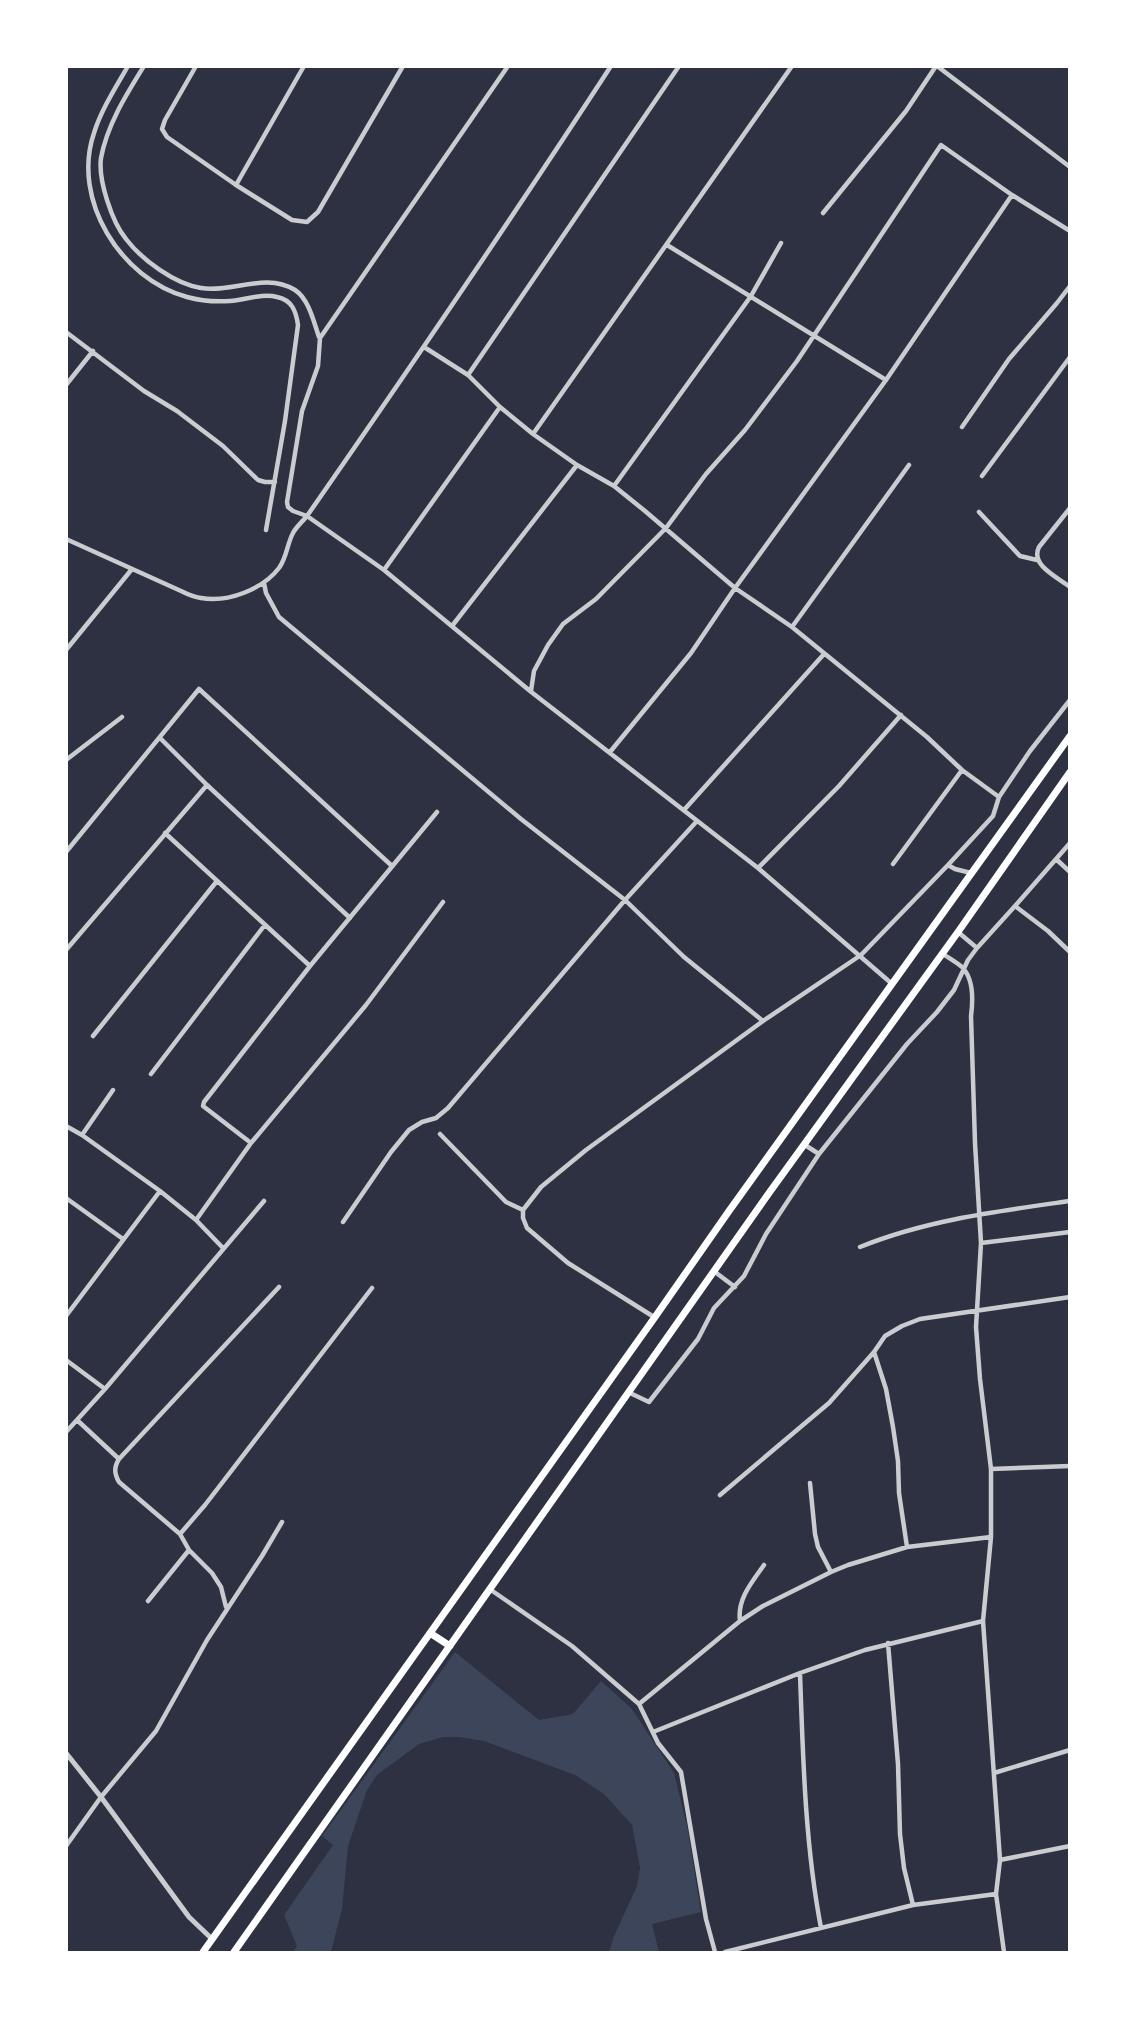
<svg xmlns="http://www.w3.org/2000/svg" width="1136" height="2019" font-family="'Varela Round',sans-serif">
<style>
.green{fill:#3c4559}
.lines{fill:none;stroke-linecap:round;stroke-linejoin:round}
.minor{stroke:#caccd0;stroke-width:4.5}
.tertiary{stroke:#caccd0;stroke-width:5}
.trunk{stroke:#fff;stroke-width:7}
</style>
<rect width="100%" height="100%" fill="#2d3142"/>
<!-- green -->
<path class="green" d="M 455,1652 L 539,1720 L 573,1714 L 601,1681 L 632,1709 L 674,1773 L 687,1826 L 701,1912 L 652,1924 L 659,1952 L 609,1952 L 614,1936 L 637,1886 L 640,1868 L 632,1825 L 604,1794 L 575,1775 L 484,1741 L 460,1737 L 443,1737 L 419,1744 L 377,1775 L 367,1790 L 348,1846 L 342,1909 L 331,1952 L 293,1952 L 297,1946 L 284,1915 L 333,1845 L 322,1836 Z"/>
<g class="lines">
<!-- minor -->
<path class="minor" d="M 128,66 C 116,87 101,110 94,133 C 71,200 121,279 187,297 C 201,301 215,302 230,301 C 245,300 262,293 277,297 C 292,300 296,311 298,325 L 285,421 L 266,530
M 144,66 C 126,95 107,125 101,158 C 98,180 112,222 126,239 C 142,260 175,284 201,288 C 232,293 265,272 295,290 C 309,299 314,323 319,337
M 196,66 L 165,120 L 162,129 L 167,137 L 236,185 L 292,220 L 307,222 L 318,212 L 403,66
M 508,66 L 320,338 L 318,366 L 302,411 L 287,502 L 288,507 L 293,511 L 307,516 L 384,570 L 530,691 L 758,868 L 891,983
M 937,66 L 1070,167
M 236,185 L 304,66
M 823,213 L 906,111 L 936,66
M 667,245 L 886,380
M 66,332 L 144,391 L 177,411 L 223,446 L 258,480 L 265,482 L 275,482
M 424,347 L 468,375 L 500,407 L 533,434 L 577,465 L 614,486 L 645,511 L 735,588 L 792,627 L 927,737 L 962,770 L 999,797
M 468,375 L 679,66
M 66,385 L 93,351
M 962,427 L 1009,359 L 1057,303 L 1070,286
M 533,434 L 792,66
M 982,476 L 1070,357
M 614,486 L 751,296 L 781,243
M 1070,508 L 1039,547 C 1030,565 1057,577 1070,587
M 979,512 L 1020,556 L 1037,560
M 66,539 L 181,591 C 187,594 194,597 201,598 C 228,603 263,589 279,568 C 287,557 287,544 293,533 C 296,527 303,521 307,516 C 410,368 512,218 611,66
M 384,570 L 500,407
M 264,583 L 266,593 L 279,617 L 521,819 L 625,900 L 684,957 L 763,1021
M 452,626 L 577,465
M 792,627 L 909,465
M 66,650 L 132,569
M 531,691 L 534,671 L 548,645 L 563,624 L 596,599 L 666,528 L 706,474 L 745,430 L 797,361 L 941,145 L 1012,195 L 1070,231
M 160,738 L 207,785 L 350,918
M 610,752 L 691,653 L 735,588 L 886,380 L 1012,195
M 66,760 L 122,717
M 684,810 L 824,654
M 165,833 L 310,966
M 66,852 L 199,689 L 392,866
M 1056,859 L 1070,872
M 893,864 L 962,770
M 758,868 L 839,786 L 901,715
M 971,873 L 955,869 L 948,865 L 993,816 L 999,797 L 1030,751 L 1070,700
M 1015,906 L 1070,843
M 958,932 L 977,948 L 1015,906 L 1048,931 L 1070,952
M 66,950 L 207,785
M 943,954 C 949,958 956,962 962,967 C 974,979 973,1001 971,1016 L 975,1143 L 981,1243 L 976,1327 L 980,1379 L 991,1469 L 991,1537 L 983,1621 L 1000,1860 L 996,1894 L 1004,1952
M 93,1036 L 217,881
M 151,1074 L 264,926
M 66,1126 L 82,1135 L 160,1191 L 196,1220 L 223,1248
M 440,1134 L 506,1202 L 523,1210
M 82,1135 L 113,1090
M 251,1143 L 203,1106 L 204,1102 L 310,966 L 437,812
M 805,1145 L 819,1154
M 66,1198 L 123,1239
M 196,1220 L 251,1143 L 366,1005 L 443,902
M 343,1222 L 391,1152 L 409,1130 L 422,1122 L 436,1118 L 448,1108 L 625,900 L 697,821
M 981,1243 L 1070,1232
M 860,1247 C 926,1220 999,1211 1070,1201
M 715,1272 L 735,1287
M 66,1316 L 160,1191
M 654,1317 L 568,1263 L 527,1228 L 523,1218 L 523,1210 L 541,1187 L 586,1150 L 763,1021 L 861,955 L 948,865
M 874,1352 L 886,1389 L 893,1427 L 898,1461 L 899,1493 L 907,1547
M 66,1360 L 105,1389
M 630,1393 L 649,1402 L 698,1339 L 714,1308 L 744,1276 L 766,1234 L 819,1154 L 907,1044 L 937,1012 L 954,990 L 968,960 L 977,948
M 77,1420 L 119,1459 C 114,1467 114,1473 119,1482 L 180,1534 L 189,1550 L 212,1573 L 221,1587 L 226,1607
M 66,1432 L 105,1389 L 264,1201
M 119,1459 L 279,1287
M 991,1469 L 1070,1466
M 810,1483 L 815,1534 L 818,1547 L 831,1572
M 720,1495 L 829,1403 L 874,1352 L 885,1336 L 902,1326 L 920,1319 L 1070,1297
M 180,1534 L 205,1505 L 372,1288
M 491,1590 L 572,1646 L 639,1704 L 658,1743 L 681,1772 L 706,1919 L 715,1952
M 148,1601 L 189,1550
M 740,1621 C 737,1599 752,1582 764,1565
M 888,1643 L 898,1764 L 900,1834 L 904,1868 L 913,1905 L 996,1894
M 800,1673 C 803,1758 805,1844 821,1928
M 639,1704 L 740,1621 L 763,1606 L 831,1572 L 848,1565 L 907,1547 L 991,1537
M 653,1732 L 800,1673 L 865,1650 L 983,1621
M 994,1773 L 1070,1750
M 66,1846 L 101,1797 L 156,1731 L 207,1640 L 262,1556 L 282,1522
M 1000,1860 L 1070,1846
M 725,1952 L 913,1905"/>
<!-- tertiary -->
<path class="tertiary" d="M 66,1753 L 101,1797 L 189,1917 L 212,1939"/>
<!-- trunk -->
<path class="trunk" d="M 430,1633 L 450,1646
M 203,1952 L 655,1317 L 729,1211 L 1070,736
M 234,1952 L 769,1193 L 958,932 L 1070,772"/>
</g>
<!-- border -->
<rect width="1136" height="2019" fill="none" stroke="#ffffff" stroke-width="136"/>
</svg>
